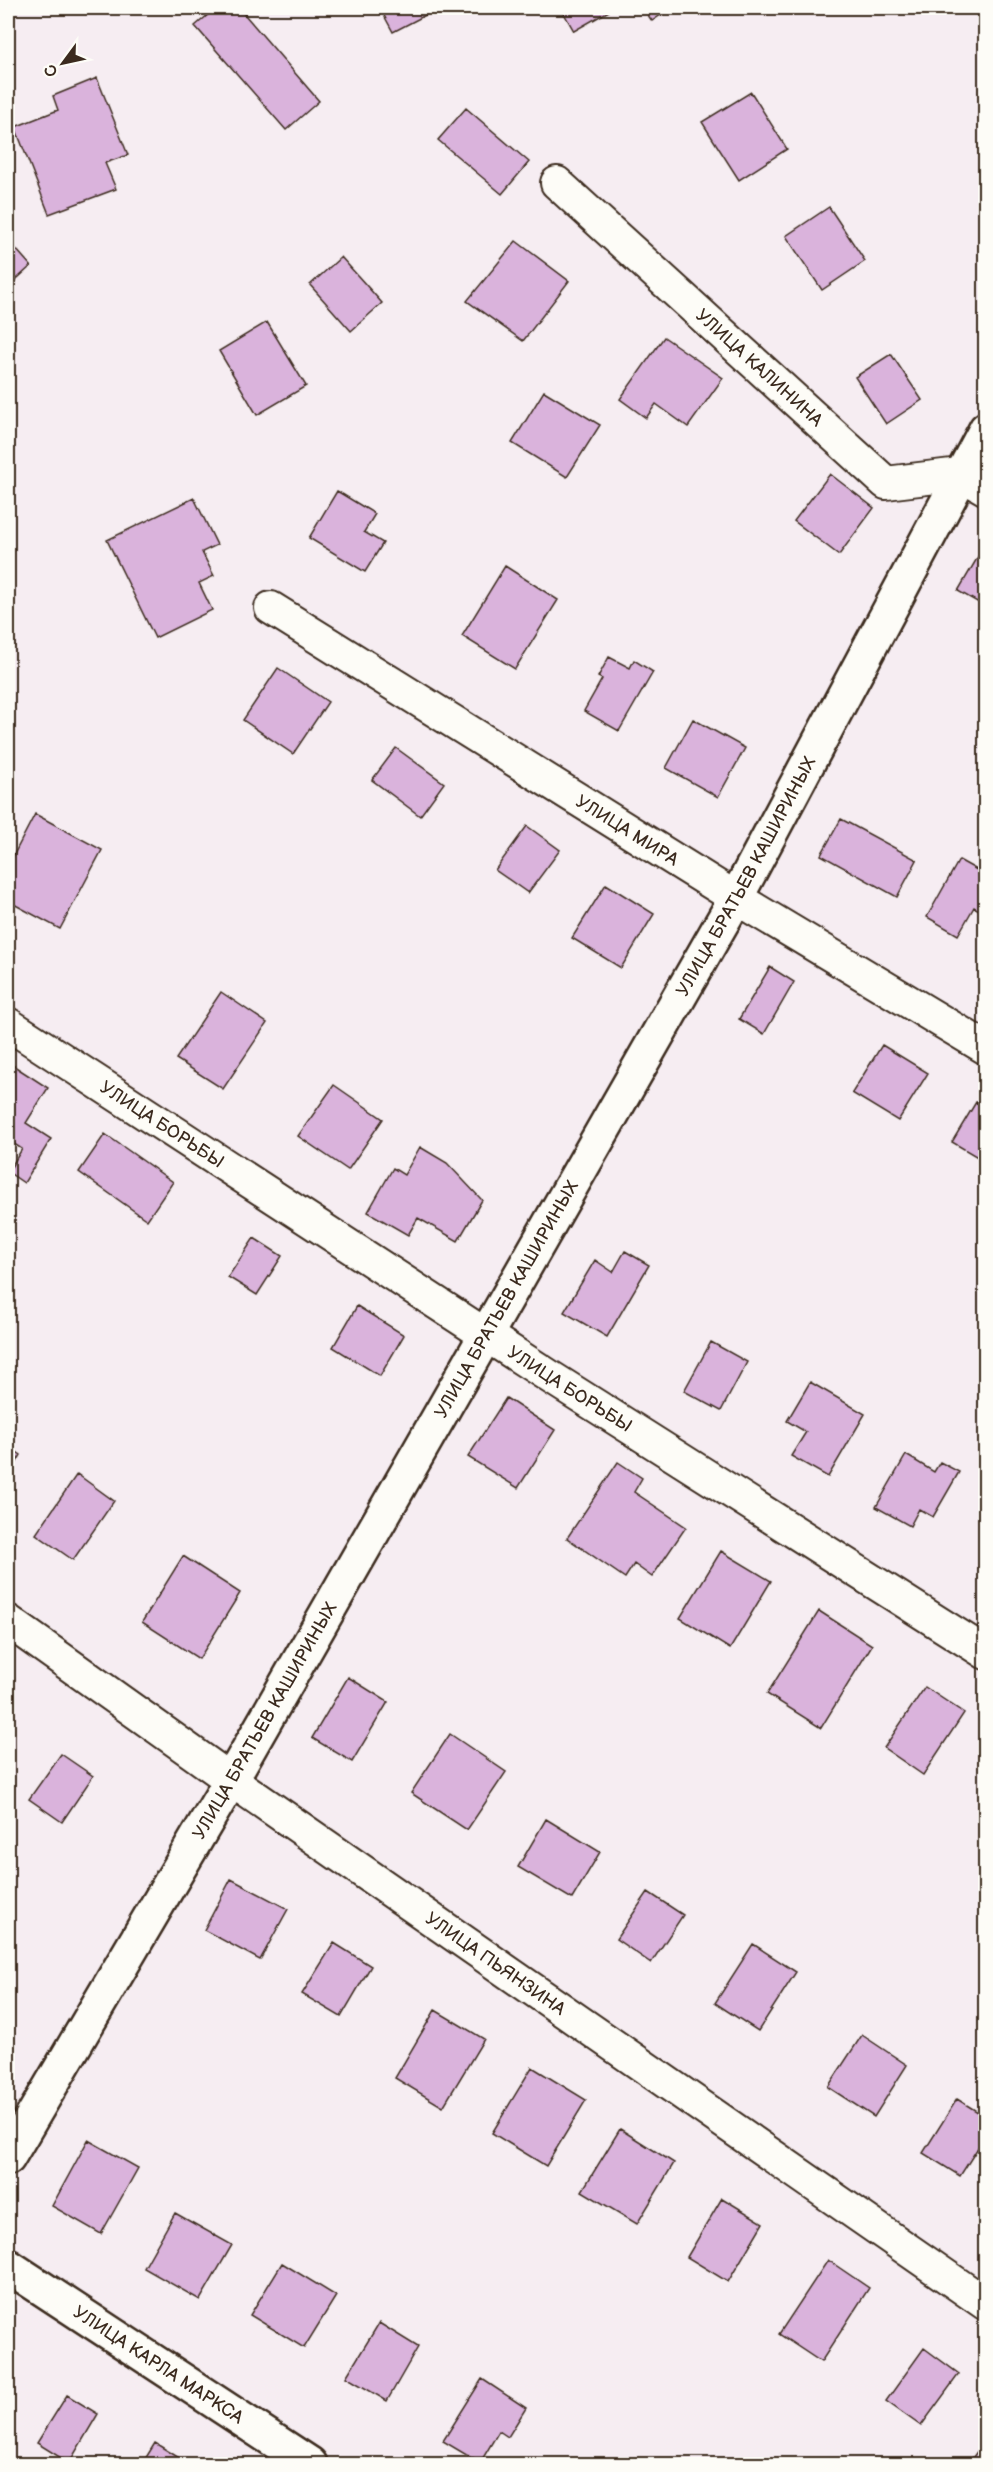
<svg xmlns="http://www.w3.org/2000/svg" width="993" height="2472" font-family="'Balsamiq Sans',sans-serif">
<style>
.building{fill:#dab3dc;stroke:#3b2a1e;stroke-width:1.5}
.lines{fill:none;stroke-linecap:round;stroke-linejoin:round}
.street-casing{stroke:#3b2a1e;stroke-width:36}
.secondary-casing{stroke:#3b2a1e;stroke-width:38}
.street{stroke:#fdfcf7;stroke-width:32}
.secondary{stroke:#fdfcf7;stroke-width:33}
.labels{text-anchor:middle;dominant-baseline:central;stroke-width:6;stroke-linejoin:round;paint-order:stroke}
.street-label{font-size:18px;fill:#3b2a1e;stroke:#fdfcf7}
</style>
<rect width="100%" height="100%" fill="#f6edf2"/>
<filter id="ink" filterUnits="userSpaceOnUse"><feTurbulence type="fractalNoise" baseFrequency=".0167" numOctaves="2"/><feDisplacementMap in="SourceGraphic" scale="12" xChannelSelector="R" yChannelSelector="G"/><feConvolveMatrix kernelMatrix="1 2 1 2 8 2 1 2 1" color-interpolation-filters="sRGB"/></filter>
<g filter="url(#ink)">
<!-- building -->
<path class="building" d="M 216,8 L 239,8 L 319,101 L 286,130 L 195,26 Z
M 380,8 L 439,8 L 393,32 Z
M 561,8 L 607,8 L 609,11 L 574,31 Z
M 643,8 L 671,8 L 652,21 Z
M 986,12 L 986,29 L 978,24 Z
M 97,78 L 128,155 L 105,163 L 116,189 L 49,214 L 15,127 L 58,110 L 53,96 Z
M 751,92 L 787,149 L 739,180 L 702,122 Z
M 466,108 L 529,162 L 502,194 L 438,140 Z
M 829,207 L 865,261 L 822,290 L 786,236 Z
M 8,240 L 31,266 L 8,287 Z
M 516,241 L 569,281 L 523,341 L 467,301 Z
M 341,257 L 382,303 L 351,331 L 310,285 Z
M 267,322 L 306,386 L 257,415 L 219,351 Z
M 664,337 L 723,378 L 688,427 L 656,404 L 646,418 L 620,399 Z
M 891,354 L 922,400 L 886,424 L 855,377 Z
M 544,391 L 600,425 L 567,477 L 512,443 Z
M 830,474 L 874,508 L 839,555 L 794,521 Z
M 337,491 L 375,514 L 364,532 L 383,543 L 365,572 L 309,538 Z
M 194,498 L 217,545 L 202,552 L 214,576 L 199,583 L 212,610 L 155,638 L 107,540 Z
M 986,543 L 986,607 L 958,591 Z
M 505,566 L 558,600 L 515,669 L 462,636 Z
M 609,657 L 630,668 L 634,660 L 653,672 L 619,731 L 584,711 L 602,679 L 598,677 Z
M 278,668 L 328,702 L 293,754 L 243,720 Z
M 693,719 L 745,748 L 718,797 L 666,768 Z
M 396,748 L 444,783 L 420,816 L 372,780 Z
M 35,814 L 102,850 L 60,929 L 8,901 L 8,866 Z
M 841,819 L 917,860 L 897,897 L 821,855 Z
M 527,826 L 560,850 L 528,893 L 495,870 Z
M 959,860 L 986,875 L 986,914 L 974,907 L 958,935 L 927,917 Z
M 606,884 L 654,914 L 621,968 L 572,938 Z
M 770,967 L 794,982 L 764,1034 L 739,1019 Z
M 221,992 L 267,1023 L 223,1089 L 176,1059 Z
M 882,1045 L 928,1073 L 898,1121 L 852,1093 Z
M 11,1064 L 48,1088 L 26,1123 L 51,1139 L 24,1183 L 8,1172 L 22,1149 L 8,1140 L 8,1070 Z
M 334,1085 L 383,1119 L 348,1170 L 298,1136 Z
M 976,1102 L 986,1107 L 986,1162 L 952,1142 Z
M 105,1134 L 173,1182 L 147,1220 L 79,1172 Z
M 420,1147 L 447,1163 L 482,1200 L 458,1241 L 418,1218 L 408,1235 L 368,1212 L 393,1168 L 404,1175 Z
M 254,1238 L 282,1256 L 257,1295 L 228,1277 Z
M 625,1251 L 649,1265 L 607,1337 L 564,1312 L 595,1260 L 613,1272 Z
M 357,1306 L 404,1335 L 380,1376 L 333,1347 Z
M 711,1342 L 747,1362 L 721,1411 L 684,1391 Z
M 810,1382 L 865,1414 L 828,1477 L 791,1456 L 806,1432 L 787,1421 Z
M 506,1398 L 555,1430 L 518,1488 L 468,1457 Z
M 8,1446 L 21,1455 L 8,1477 Z
M 906,1455 L 934,1472 L 940,1462 L 959,1472 L 933,1517 L 919,1509 L 910,1526 L 876,1507 Z
M 618,1462 L 642,1478 L 634,1492 L 686,1527 L 652,1577 L 634,1564 L 625,1578 L 567,1538 Z
M 77,1474 L 114,1501 L 73,1560 L 36,1534 Z
M 721,1551 L 771,1581 L 730,1649 L 680,1618 Z
M 183,1556 L 240,1593 L 199,1659 L 142,1622 Z
M 819,1611 L 872,1645 L 821,1728 L 767,1694 Z
M 348,1677 L 388,1702 L 352,1762 L 312,1738 Z
M 925,1687 L 964,1713 L 923,1775 L 884,1748 Z
M 450,1734 L 506,1772 L 467,1830 L 411,1793 Z
M 61,1754 L 93,1776 L 62,1822 L 29,1799 Z
M 546,1819 L 600,1852 L 572,1899 L 518,1867 Z
M 231,1879 L 288,1909 L 260,1960 L 204,1930 Z
M 648,1892 L 683,1915 L 651,1963 L 616,1939 Z
M 334,1943 L 371,1966 L 341,2017 L 302,1994 Z
M 753,1944 L 796,1972 L 758,2031 L 715,2003 Z
M 435,2010 L 484,2039 L 443,2107 L 395,2078 Z
M 862,2035 L 907,2065 L 874,2117 L 828,2087 Z
M 532,2067 L 586,2100 L 546,2166 L 492,2133 Z
M 957,2099 L 986,2117 L 986,2135 L 960,2176 L 923,2153 Z
M 620,2129 L 674,2163 L 637,2224 L 582,2191 Z
M 88,2140 L 138,2168 L 101,2234 L 52,2206 Z
M 722,2198 L 763,2223 L 728,2282 L 687,2257 Z
M 175,2213 L 232,2245 L 200,2300 L 144,2268 Z
M 828,2260 L 869,2288 L 821,2362 L 779,2334 Z
M 282,2263 L 336,2296 L 304,2348 L 250,2315 Z
M 379,2323 L 418,2347 L 387,2401 L 346,2377 Z
M 924,2348 L 959,2374 L 921,2426 L 886,2401 Z
M 482,2379 L 526,2408 L 508,2437 L 499,2431 L 480,2463 L 443,2441 Z
M 67,2395 L 98,2414 L 69,2463 L 37,2443 Z
M 986,2439 L 986,2464 L 985,2464 L 973,2457 Z
M 155,2443 L 189,2464 L 142,2464 Z"/>
<g class="lines">
<defs>
<g id="street">
<path id="s1" d="M 557,183 L 886,483 L 960,474 L 986,489"/>
<path id="s2" d="M 271,608 L 736,898 L 986,1048"/>
<path id="s3" d="M 8,1024 L 552,1378 L 986,1653"/>
<path id="s4" d="M 8,1621 L 231,1780 L 986,2304"/>
</g>
<g id="secondary">
<path id="s5" d="M 8,2158 L 231,1780 L 736,898 L 986,429"/>
<path id="s6" d="M 8,2266 L 310,2464"/>
</g>
</defs>
<!-- street casing -->
<use href="#street" class="street-casing"/>
<!-- secondary casing -->
<use href="#secondary" class="secondary-casing"/>
<!-- street -->
<use href="#street" class="street"/>
<!-- secondary -->
<use href="#secondary" class="secondary"/>
</g>
</g>
<g class="labels">
<!-- street labels -->
<g class="street-label">
<text stroke="none"><textPath href="#s1" startOffset="274">УЛИЦА КАЛИНИНА</textPath></text>
<text stroke="none"><textPath href="#s2" startOffset="420">УЛИЦА МИРА</textPath></text>
<text stroke="none"><textPath href="#s5" startOffset="1479">УЛИЦА БРАТЬЕВ КАШИРИНЫХ</textPath></text>
<text stroke="none"><textPath href="#s3" startOffset="184">УЛИЦА БОРЬБЫ</textPath></text>
<text stroke="none"><textPath href="#s5" startOffset="993">УЛИЦА БРАТЬЕВ КАШИРИНЫХ</textPath></text>
<text stroke="none"><textPath href="#s3" startOffset="670">УЛИЦА БОРЬБЫ</textPath></text>
<text stroke="none"><textPath href="#s5" startOffset="507">УЛИЦА БРАТЬЕВ КАШИРИНЫХ</textPath></text>
<text stroke="none"><textPath href="#s4" startOffset="596">УЛИЦА ПЬЯНЗИНА</textPath></text>
<text stroke="none"><textPath href="#s6" startOffset="180">УЛИЦА КАРЛА МАРКСА</textPath></text>
</g>
</g>
<!-- margin -->
<rect width="993" height="2472" fill="none" stroke="#fdfcf7" stroke-width="30"/>
<rect x="15" y="15" width="963" height="2442" fill="none" stroke="#3b2a1e" stroke-width="2" filter="url(#ink)"/>
<!-- north arrow -->
<g transform="translate(63 63) rotate(237)" stroke="#fdfcf7" stroke-width="4.5" paint-order="stroke">
<path d="M0-4.5L10 22L0 15L-10 22Z" fill="#3b2a1e"/>
<text y="-9" font-size="16" font-weight="bold" text-anchor="middle" fill="#3b2a1e">С</text>
</g>
</svg>
